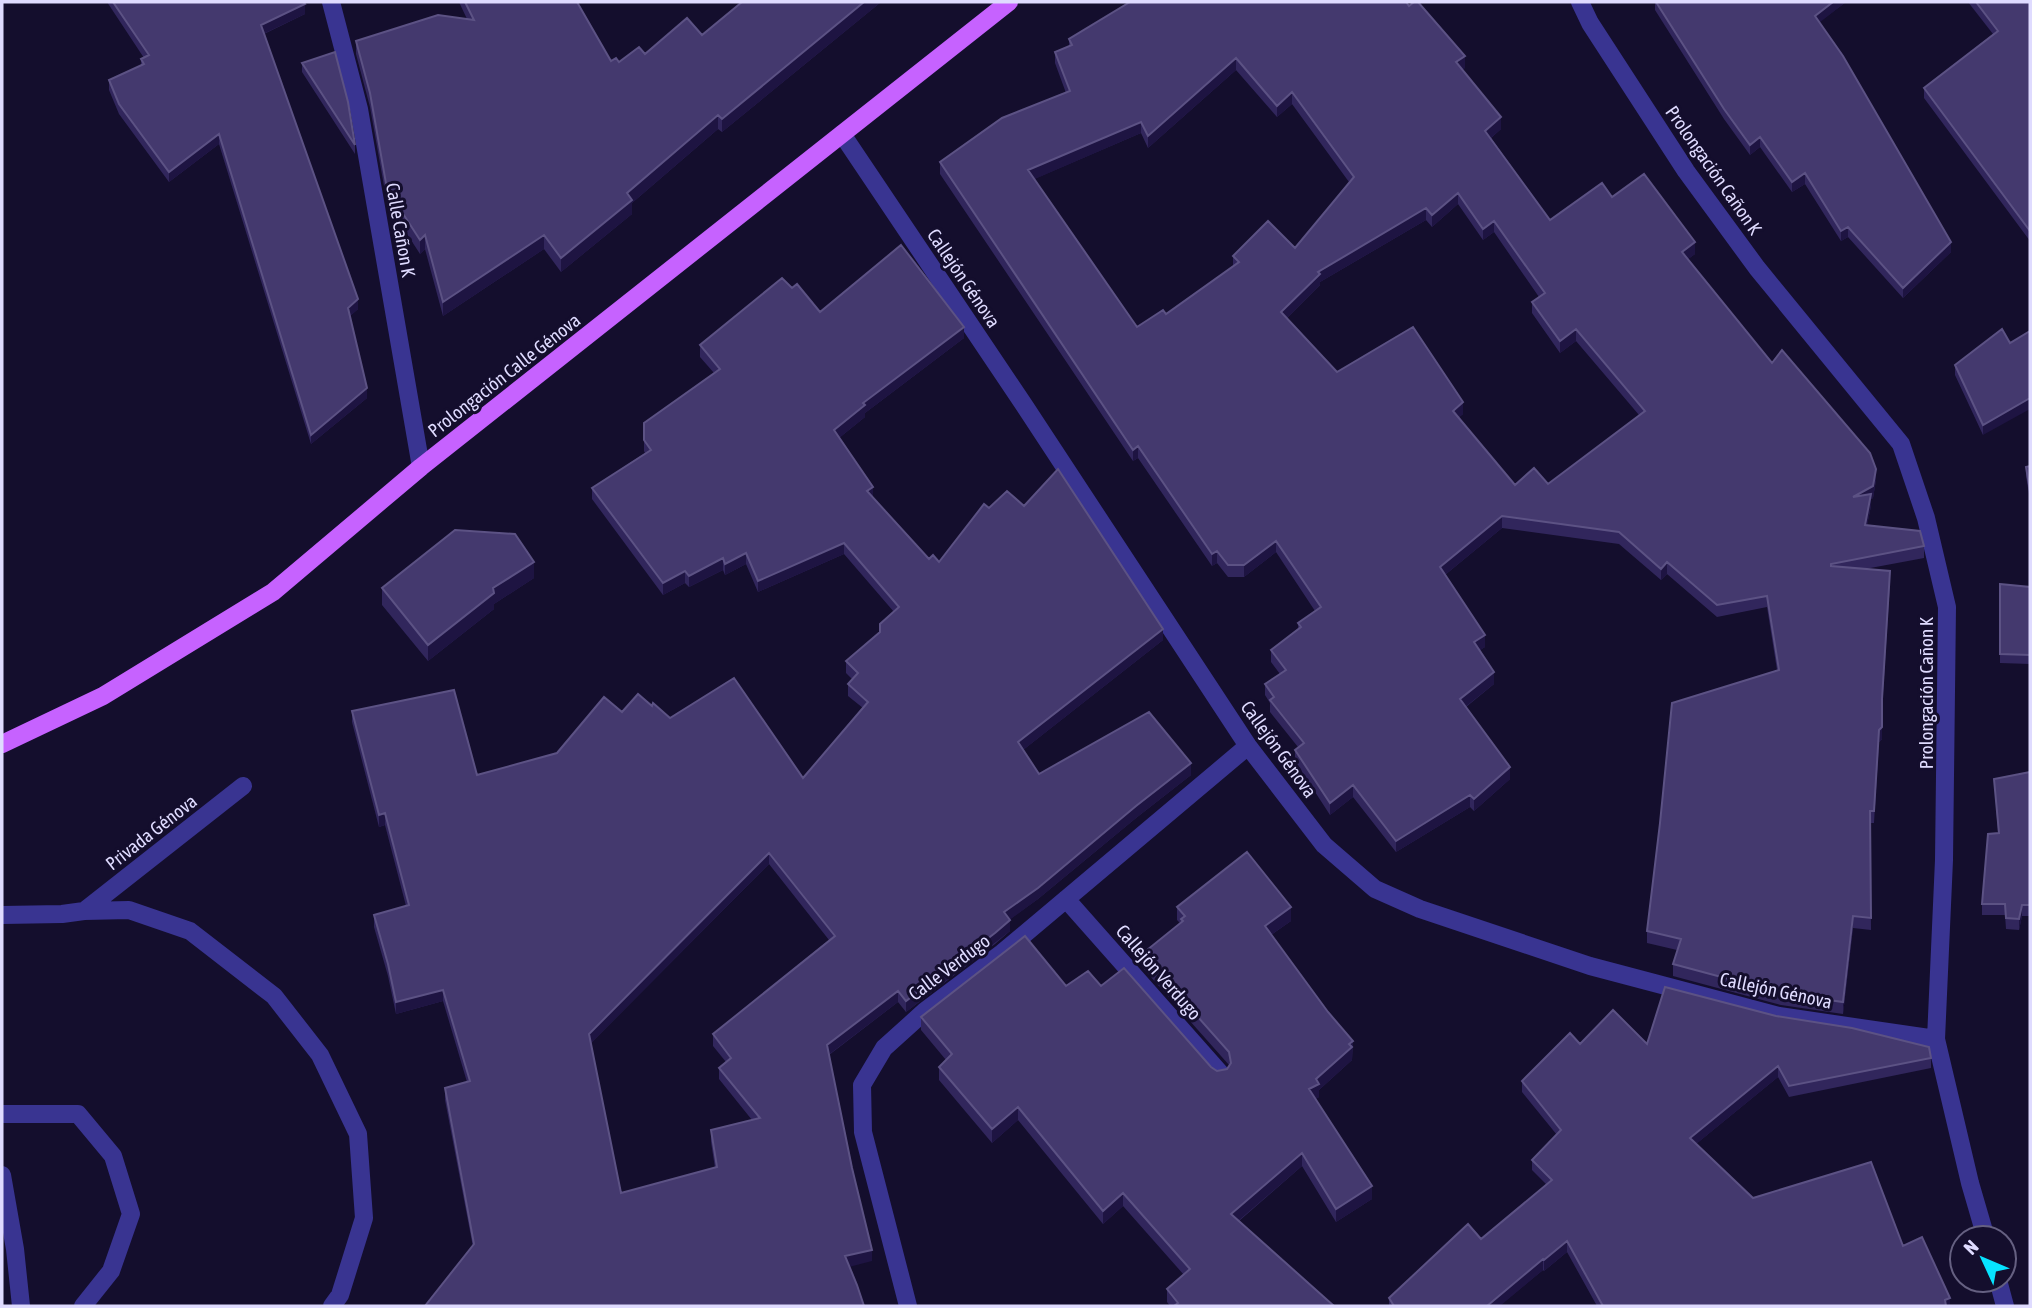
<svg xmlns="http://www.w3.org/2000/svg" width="2032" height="1308" font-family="'Asap Condensed',sans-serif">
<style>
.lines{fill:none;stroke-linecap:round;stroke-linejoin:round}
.minor{stroke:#393491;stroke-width:18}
.major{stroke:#c662ff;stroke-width:18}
.wall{fill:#31265c;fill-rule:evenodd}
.shaded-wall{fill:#1e1442}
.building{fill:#44396e;stroke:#5c5284;stroke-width:2;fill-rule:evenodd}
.labels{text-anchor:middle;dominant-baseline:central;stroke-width:6;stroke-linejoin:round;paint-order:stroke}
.street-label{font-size:19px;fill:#dfdbff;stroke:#140e2d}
</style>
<rect width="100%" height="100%" fill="#140e2d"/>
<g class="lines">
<!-- minor -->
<path class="minor" d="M 331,2 L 359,109 L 421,467
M 1580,2 L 1590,23 L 1686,171 L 1757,268 L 1901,444 L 1926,518 L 1947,607 L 1944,860 L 1936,1039 L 1970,1183 L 1986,1238
M 842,134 L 1024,405 L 1248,746 L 1324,845 L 1375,889 L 1420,909 L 1590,966 L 1779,1016 L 1936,1039
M 1066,899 L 1220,1073
M 84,911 L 243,786
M 2,915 L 62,914 L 84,911 L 129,910 L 190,931 L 274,996 L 320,1055 L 358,1134 L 364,1218 L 340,1295 L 332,1306
M 2,1114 L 78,1114 L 113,1156 L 131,1214 L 111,1271 L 83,1306
M 2,1175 L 15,1249 L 21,1306
M 1998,1280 L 2005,1306
M 908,1306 L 863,1132 L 862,1085 L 884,1048 L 925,1011 L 1002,953 L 1248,746"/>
<!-- major -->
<path class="major" d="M 2,744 L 103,696 L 273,592 L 421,467 L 1009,2"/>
</g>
<!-- wall -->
<path class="wall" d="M 107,2 L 303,2 L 305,14 L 264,34 L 358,309 L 350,316 L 367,398 L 311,444 L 219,144 L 169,182 L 119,114 L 109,90 L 109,80 L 141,65 L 141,59 L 144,58 Z
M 459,2 L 577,2 L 611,61 L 619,62 L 702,35 L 742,2 L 881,2 L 722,132 L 718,129 L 632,203 L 632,214 L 561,272 L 544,249 L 443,316 L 425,249 L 420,254 L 387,203 L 370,107 L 356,54 L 356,41 L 467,19 Z
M 1655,2 L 1846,2 L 1819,22 L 1951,252 L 1903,298 L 1848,237 L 1841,241 L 1805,184 L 1792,192 L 1760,147 L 1750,155 L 1724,119 L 1655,10 Z
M 1968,2 L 2030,2 L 2030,241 L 1924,98 L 1924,88 L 1993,34 Z
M 1409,6 L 1465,68 L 1462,69 L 1501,129 L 1491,138 L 1550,220 L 1612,197 L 1695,254 L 1688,259 L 1772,363 L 1876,480 L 1873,498 L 1871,499 L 1871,506 L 1867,525 L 1924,546 L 1924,558 L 1865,569 L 1890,583 L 1882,708 L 1882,739 L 1879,742 L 1874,823 L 1870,823 L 1871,930 L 1853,928 L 1843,1014 L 1781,1005 L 1673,976 L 1673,964 L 1677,950 L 1647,943 L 1647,931 L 1777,670 L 1767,607 L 1717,617 L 1667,574 L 1661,580 L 1619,544 L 1502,528 L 1445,575 L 1485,647 L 1480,650 L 1494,684 L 1466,707 L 1510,779 L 1474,811 L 1470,807 L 1396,852 L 1353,797 L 1330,815 L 1295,761 L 1295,750 L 1298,747 L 1270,712 L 1270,703 L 1265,695 L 1265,684 L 1280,674 L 1271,662 L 1271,650 L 1298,629 L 1298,623 L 1315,611 L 1276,552 L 1244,577 L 1228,577 L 1217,563 L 1212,566 L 1138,458 L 1133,461 L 940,174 L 940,162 L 1066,93 L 1055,63 L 1055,52 L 1069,46 L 1069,39 ZM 1236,70 L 1277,117 L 1292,104 L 1349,182 L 1295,248 L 1233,256 L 1233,266 L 1166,314 L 1137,327 L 1034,179 L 1141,133 L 1148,148 ZM 1458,204 L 1483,240 L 1494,232 L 1539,297 L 1532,302 L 1532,313 L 1560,353 L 1576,341 L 1639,415 L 1548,484 L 1515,485 L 1458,418 L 1463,414 L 1337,372 L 1287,318 L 1320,285 L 1320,282 L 1426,220 L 1432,227 Z
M 302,63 L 355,145 L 355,154 L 302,72 Z
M 792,288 L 820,312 L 964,338 L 865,413 L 865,417 L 839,438 L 873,498 L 929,559 L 1163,640 L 1023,750 L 1039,774 L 1191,775 L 1136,818 L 1038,899 L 1010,919 L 1010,931 L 995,944 L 906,1012 L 898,1002 L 829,1055 L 872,1261 L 473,1247 L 445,1100 L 445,1088 L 467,1082 L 443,1001 L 396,1014 L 388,976 L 374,927 L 374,915 L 406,906 L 385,825 L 379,827 L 352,722 L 352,711 L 477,775 L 557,753 L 622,712 L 652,706 L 670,718 L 803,778 L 863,708 L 848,696 L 848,684 L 853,680 L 846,673 L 846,661 L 880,632 L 894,612 L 844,554 L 758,592 L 746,564 L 725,575 L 723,570 L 689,587 L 685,583 L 663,595 L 592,499 L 592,488 L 645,453 L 644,451 L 644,423 L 714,373 L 700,357 L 700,345 ZM 769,864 L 829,940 L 713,1034 L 713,1046 L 726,1062 L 719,1068 L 719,1079 L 752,1120 L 711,1130 L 711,1142 L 715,1168 L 621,1193 L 591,1043 Z
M 2010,343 L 1983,435 L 1955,375 L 1955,365 Z
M 2030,466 L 2030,500 L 2026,476 L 2026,467 Z
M 534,578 L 494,604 L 494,609 L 428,661 L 382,605 L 382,588 Z
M 2000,584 L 2030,587 L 2030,664 L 2000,663 Z
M 2030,772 L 2030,916 L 2022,916 L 2019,930 L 2006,929 L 2005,915 L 1982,915 L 1982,904 L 1998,833 L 1994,779 Z
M 1177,907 L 1291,921 L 1271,935 L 1328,1012 L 1353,1041 L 1352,1060 L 1319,1090 L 1319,1097 L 1315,1099 L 1372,1199 L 1336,1222 L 1302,1166 L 1239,1221 L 1334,1306 L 1170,1306 L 1167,1302 L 1167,1289 L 1184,1275 L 1123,1206 L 1103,1224 L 1018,1120 L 992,1143 L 939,1080 L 939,1067 L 946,1060 L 921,1030 L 921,1017 L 1066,986 L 1101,986 L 1211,1067 L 1217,1071 L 1227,1069 L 1229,1065 L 1142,967 L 1142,954 L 1180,923 L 1177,920 Z
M 1580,1044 L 1647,1044 L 1931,1058 L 1931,1068 L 1789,1097 L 1778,1077 L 1696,1144 L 1753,1198 L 1903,1246 L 1950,1306 L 1597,1306 L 1567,1252 L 1544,1271 L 1543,1270 L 1499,1306 L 1389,1306 L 1389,1298 L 1481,1239 L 1547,1185 L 1532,1170 L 1532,1160 L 1557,1135 L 1522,1092 L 1522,1081 Z"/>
<!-- shaded-wall -->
<path class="shaded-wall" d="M 864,2 L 881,2 L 722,132 L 722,119 Z
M 1833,2 L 1846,2 L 1815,26 L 1815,16 Z
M 305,4 L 305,14 L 261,35 L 261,25 Z
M 1465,56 L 1465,68 L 1456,74 L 1456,62 Z
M 1236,58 L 1236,70 L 1148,148 L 1148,136 Z
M 1292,92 L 1292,104 L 1277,117 L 1277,106 Z
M 718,115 L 718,129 L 632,203 L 632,214 L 561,272 L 561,258 L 627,193 Z
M 1501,117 L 1501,129 L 1485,143 L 1485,131 Z
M 1141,122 L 1141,133 L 1028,182 L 1028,170 Z
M 219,134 L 219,144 L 169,182 L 169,172 Z
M 1760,137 L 1760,147 L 1750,155 L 1750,145 Z
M 1805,173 L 1805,184 L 1792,192 L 1792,182 Z
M 1458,193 L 1458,204 L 1432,227 L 1432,215 Z
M 1426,208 L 1426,220 L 1320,282 L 1320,285 L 1281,324 L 1281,312 L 1318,272 Z
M 1494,221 L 1494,232 L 1483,240 L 1483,229 Z
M 1848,227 L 1848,237 L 1841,241 L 1841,231 Z
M 425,235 L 425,249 L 420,254 L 420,240 Z
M 544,235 L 544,249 L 443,316 L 443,302 Z
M 1695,242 L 1695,254 L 1682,264 L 1682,252 Z
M 1951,242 L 1951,252 L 1903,298 L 1903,288 Z
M 358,299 L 358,309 L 348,318 L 348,308 Z
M 964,327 L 964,338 L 865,413 L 865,417 L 834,442 L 834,430 L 863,403 Z
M 1576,329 L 1576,341 L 1560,353 L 1560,341 Z
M 367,388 L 367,398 L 311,444 L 311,435 Z
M 2030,398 L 2030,409 L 1983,435 L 1983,425 Z
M 1463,402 L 1463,414 L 1453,422 L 1453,411 Z
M 1138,446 L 1138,458 L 1133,461 L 1133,450 Z
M 1876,469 L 1876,480 L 1873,498 L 1871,499 L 1871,506 L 1865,536 L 1853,497 Z
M 873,487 L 873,498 L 867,491 Z
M 1502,516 L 1502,528 L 1440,579 L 1440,567 Z
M 1276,541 L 1276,552 L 1244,577 L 1244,565 Z
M 844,543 L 844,554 L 758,592 L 758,581 Z
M 1217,551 L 1217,563 L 1212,566 L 1212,554 Z
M 746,553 L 746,564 L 725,575 L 725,564 Z
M 723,558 L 723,570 L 689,587 L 689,576 Z
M 534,562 L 534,578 L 494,604 L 494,609 L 428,661 L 428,645 L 493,588 Z
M 1667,562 L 1667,574 L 1661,580 L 1661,569 Z
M 685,571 L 685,583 L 663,595 L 663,583 Z
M 1890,571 L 1890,583 L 1882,710 L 1882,699 Z
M 1163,629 L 1163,640 L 1018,754 L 1018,742 Z
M 1485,635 L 1485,647 L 1474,654 L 1474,642 Z
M 1494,672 L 1494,684 L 1460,711 L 1460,699 Z
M 1882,727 L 1882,739 L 1879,742 L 1874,823 L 1879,730 Z
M 1191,763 L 1191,775 L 1136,818 L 1038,899 L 1004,924 L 1004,912 Z
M 1510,767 L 1510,779 L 1474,811 L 1474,799 Z
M 1353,785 L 1353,797 L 1330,815 L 1330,803 Z
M 1470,795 L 1470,807 L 1396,852 L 1396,841 Z
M 385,813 L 385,825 L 379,827 L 379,815 Z
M 769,853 L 769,864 L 589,1045 L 589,1034 Z
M 2022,905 L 2022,916 L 2019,930 L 2019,919 Z
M 1291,907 L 1291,921 L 1265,939 L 1265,926 Z
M 1853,916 L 1853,928 L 1843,1014 L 1843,1002 Z
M 1010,920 L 1010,931 L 906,1012 L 906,1001 Z
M 443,990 L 443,1001 L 396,1014 L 396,1002 Z
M 898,991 L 898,1002 L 827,1056 L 827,1045 Z
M 1353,1041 L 1352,1060 L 1319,1090 L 1319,1097 L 1309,1103 L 1309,1089 L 1316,1079 Z
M 1778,1066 L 1778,1077 L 1690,1149 L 1690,1138 Z
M 1018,1107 L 1018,1120 L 992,1143 L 992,1129 Z
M 1302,1153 L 1302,1166 L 1231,1227 L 1231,1214 Z
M 1372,1186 L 1372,1199 L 1336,1222 L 1336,1209 Z
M 1123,1193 L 1123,1206 L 1103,1224 L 1103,1211 Z
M 1567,1241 L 1567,1252 L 1544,1271 L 1544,1260 Z
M 872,1250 L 872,1261 L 845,1268 L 845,1256 Z
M 1543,1259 L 1543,1270 L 1500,1306 L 1487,1306 Z
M 1950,1298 L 1950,1306 L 1945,1306 L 1945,1300 Z"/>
<!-- building -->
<path class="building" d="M 113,2 L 303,2 L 305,4 L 261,25 L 358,299 L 348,308 L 367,388 L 311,435 L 219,134 L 169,172 L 119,104 L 109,80 L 144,64 L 141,59 L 149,55 Z
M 465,2 L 577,2 L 611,61 L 616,58 L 619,62 L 639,47 L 645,54 L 687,18 L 702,35 L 742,2 L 864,2 L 722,119 L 718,115 L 627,193 L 632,200 L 561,258 L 544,235 L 443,302 L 425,235 L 420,240 L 387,189 L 370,93 L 356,41 L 438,15 L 474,20 Z
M 1130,2 L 1406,2 L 1409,6 L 1414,2 L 1418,2 L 1465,56 L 1456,62 L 1501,117 L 1485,131 L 1550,220 L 1602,183 L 1612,197 L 1644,174 L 1695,242 L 1682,252 L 1772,363 L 1782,350 L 1870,453 L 1876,469 L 1873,486 L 1853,497 L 1871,494 L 1865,525 L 1920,531 L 1924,546 L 1831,564 L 1831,566 L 1890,571 L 1882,699 L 1882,727 L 1879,730 L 1874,811 L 1870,811 L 1871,918 L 1853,916 L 1843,1002 L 1781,993 L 1673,964 L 1681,939 L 1647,931 L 1660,823 L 1672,703 L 1779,670 L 1767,596 L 1717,605 L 1667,562 L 1661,569 L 1619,532 L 1502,516 L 1440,567 L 1485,635 L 1474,642 L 1494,672 L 1460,699 L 1510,767 L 1474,799 L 1470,795 L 1396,841 L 1353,785 L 1330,803 L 1295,750 L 1304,743 L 1270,700 L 1274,697 L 1265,684 L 1286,670 L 1271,650 L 1301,627 L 1298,623 L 1321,607 L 1276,541 L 1244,565 L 1228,565 L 1217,551 L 1212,554 L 1138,446 L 1133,450 L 940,162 L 1002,118 L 1070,91 L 1055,52 L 1072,45 L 1069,39 ZM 1236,58 L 1277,106 L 1292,92 L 1354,177 L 1295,248 L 1268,221 L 1233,256 L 1239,262 L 1166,314 L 1163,310 L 1137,327 L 1028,170 L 1141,122 L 1148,136 ZM 1458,193 L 1483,229 L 1494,221 L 1545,293 L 1532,302 L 1560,341 L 1576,329 L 1645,411 L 1548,484 L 1534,468 L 1515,485 L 1453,411 L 1463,402 L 1413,327 L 1337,372 L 1281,312 L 1320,274 L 1318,272 L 1426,208 L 1432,215 Z
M 1656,2 L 1833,2 L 1815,16 L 1843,56 L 1951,242 L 1903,288 L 1848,227 L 1841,231 L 1805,173 L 1792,182 L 1760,137 L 1750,145 L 1724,109 Z
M 1976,2 L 2030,2 L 2030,231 L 1924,88 L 1998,31 Z
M 335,52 L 348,102 L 355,145 L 302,63 Z
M 901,245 L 964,327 L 863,403 L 865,405 L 834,430 L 873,487 L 867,491 L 929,559 L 933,555 L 939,562 L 984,504 L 989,508 L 1007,491 L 1024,506 L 1058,469 L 1163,629 L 1018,742 L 1039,774 L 1149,712 L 1191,763 L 1136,806 L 1038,888 L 1004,912 L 1010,920 L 995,933 L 906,1001 L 898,991 L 827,1045 L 852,1168 L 872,1250 L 845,1256 L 857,1285 L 864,1306 L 425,1306 L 474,1244 L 445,1088 L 470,1081 L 443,990 L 396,1002 L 388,964 L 374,915 L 409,905 L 385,813 L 379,815 L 352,711 L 454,690 L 477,775 L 557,753 L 604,697 L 622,712 L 638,694 L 652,706 L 653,703 L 670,718 L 734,678 L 803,778 L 868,702 L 848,684 L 858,673 L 846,661 L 880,632 L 880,624 L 899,607 L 844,543 L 758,581 L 746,553 L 725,564 L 723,558 L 689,576 L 685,571 L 663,583 L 592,488 L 651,450 L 644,440 L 644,423 L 720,369 L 700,345 L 782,278 L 792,288 L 797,284 L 820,312 ZM 769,853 L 835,936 L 713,1034 L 731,1058 L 719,1068 L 760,1118 L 711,1130 L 717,1167 L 621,1193 L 589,1034 Z
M 2002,329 L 2010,343 L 2030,331 L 2030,398 L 1983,425 L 1955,365 Z
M 2030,466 L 2030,491 L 2026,467 Z
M 455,530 L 515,534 L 534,562 L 493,588 L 494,593 L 428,645 L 382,588 Z
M 2000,584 L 2030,587 L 2030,655 L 2000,654 Z
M 2030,772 L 2030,905 L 2022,905 L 2019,919 L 2006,918 L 2005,904 L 1982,904 L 1988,834 L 1999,833 L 1994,779 Z
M 1247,852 L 1291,907 L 1265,926 L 1328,1012 L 1353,1041 L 1349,1044 L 1352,1047 L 1316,1079 L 1319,1084 L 1309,1089 L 1372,1186 L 1336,1209 L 1302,1153 L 1231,1214 L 1334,1306 L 1174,1306 L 1178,1303 L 1167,1289 L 1190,1269 L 1123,1193 L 1103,1211 L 1018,1107 L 992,1129 L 939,1067 L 952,1054 L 921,1017 L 1025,936 L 1066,986 L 1088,971 L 1101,986 L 1124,968 L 1211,1067 L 1217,1071 L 1227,1069 L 1231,1063 L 1229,1052 L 1142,954 L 1183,921 L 1181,919 L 1185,916 L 1177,907 Z
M 1665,987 L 1776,1016 L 1852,1028 L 1929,1047 L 1931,1058 L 1789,1086 L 1778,1066 L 1690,1138 L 1753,1198 L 1871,1162 L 1903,1246 L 1922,1237 L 1950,1298 L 1945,1300 L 1946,1306 L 1603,1306 L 1567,1241 L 1544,1260 L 1543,1259 L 1487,1306 L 1394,1306 L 1389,1298 L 1468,1224 L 1481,1239 L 1552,1180 L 1532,1160 L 1561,1130 L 1522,1081 L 1570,1033 L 1580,1044 L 1613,1010 L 1647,1044 Z"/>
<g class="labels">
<!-- street labels -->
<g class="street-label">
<text transform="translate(1714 170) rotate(55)">Prolongación Cañon K</text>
<text transform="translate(401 230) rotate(80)">Calle Cañon K</text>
<text transform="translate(964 278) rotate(56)">Callejón Génova</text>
<text transform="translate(504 375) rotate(-38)">Prolongación Calle Génova</text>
<text transform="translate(1926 693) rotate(-90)">Prolongación Cañon K</text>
<text transform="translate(1279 749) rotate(54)">Callejón Génova</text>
<text transform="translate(151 832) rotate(-38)">Privada Génova</text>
<text transform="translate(949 967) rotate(-37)">Calle Verdugo</text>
<text transform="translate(1159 972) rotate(49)">Callejón Verdugo</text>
<text transform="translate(1776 990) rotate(12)">Callejón Génova</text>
</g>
</g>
<!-- border -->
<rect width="2032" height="1308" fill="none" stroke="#dfdbff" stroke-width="7"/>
<!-- north arrow -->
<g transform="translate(1983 1259) rotate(314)"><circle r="33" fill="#140e2d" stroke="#656081" stroke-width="2"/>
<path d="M0-5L12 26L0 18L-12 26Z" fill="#07e3ff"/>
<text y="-10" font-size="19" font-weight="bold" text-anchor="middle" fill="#dfdbff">N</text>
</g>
</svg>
